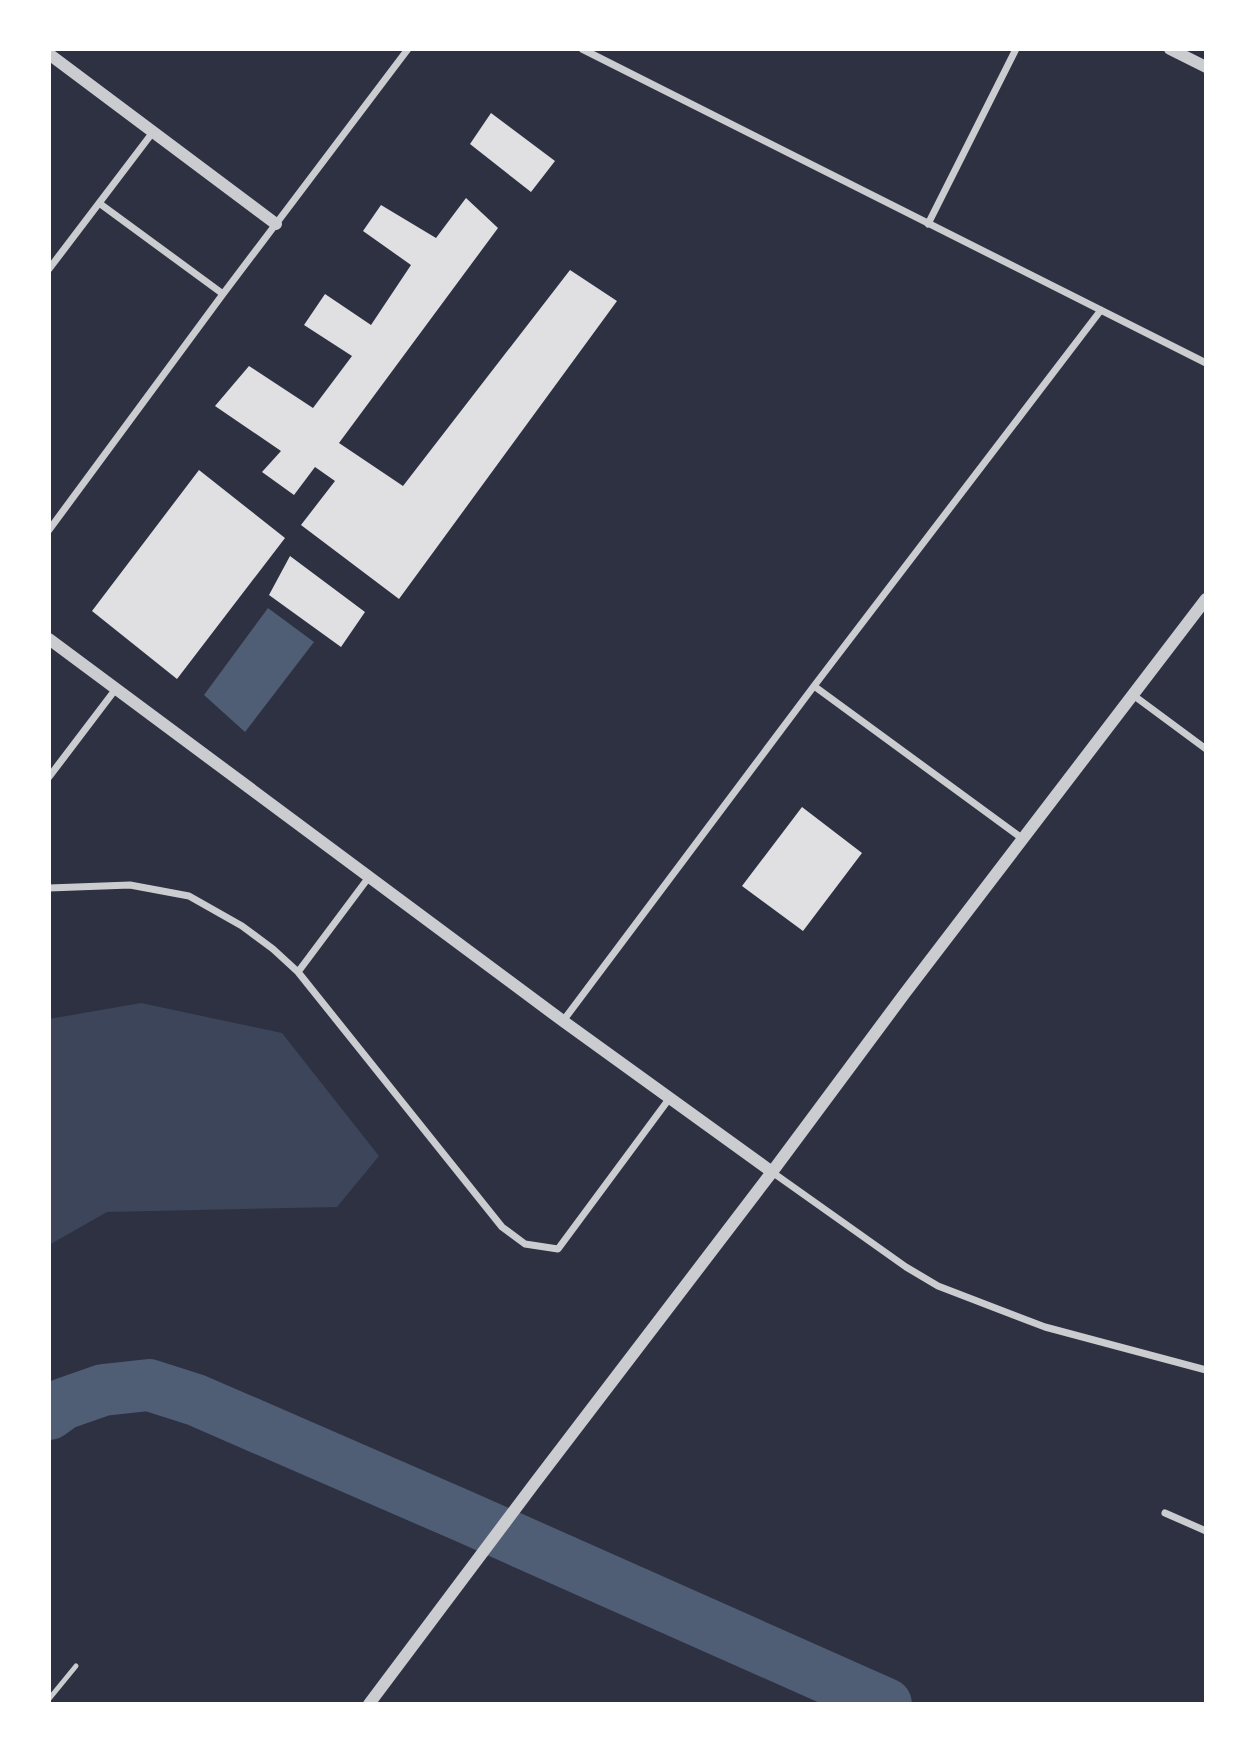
<svg xmlns="http://www.w3.org/2000/svg" width="1255" height="1753" font-family="'Sofia Sans Condensed',sans-serif">
<style>
.green{fill:#3c4559}
.water{fill:#4f5d75}
.lines{fill:none;stroke-linecap:round;stroke-linejoin:round}
.river{stroke:#4f5d75;stroke-width:52}
.building{fill:#e0e0e3}
.service{stroke:#caccd0;stroke-width:5}
.minor{stroke:#caccd0;stroke-width:7}
.tertiary{stroke:#caccd0;stroke-width:12}
</style>
<rect width="100%" height="100%" fill="#2d3142"/>
<!-- green -->
<path class="green" d="M 141,1003 L 282,1033 L 379,1156 L 337,1207 L 107,1212 L 49,1245 L 49,1019 Z"/>
<!-- water -->
<path class="water" d="M 268,608 L 314,642 L 245,732 L 204,695 Z"/>
<g class="lines">
<!-- river -->
<path class="river" d="M 49,1414 L 63,1404 L 103,1390 L 149,1385 L 196,1400 L 463,1516 L 886,1704"/>
</g>
<!-- building -->
<path class="building" d="M 491,113 L 555,161 L 531,192 L 470,144 Z
M 466,198 L 498,228 L 339,443 L 403,486 L 570,270 L 617,301 L 399,599 L 301,525 L 335,481 L 315,467 L 294,495 L 262,472 L 281,451 L 215,406 L 249,366 L 313,408 L 352,356 L 304,325 L 325,294 L 371,325 L 411,265 L 363,231 L 381,205 L 436,238 Z
M 199,470 L 285,538 L 177,679 L 92,611 Z
M 290,556 L 365,612 L 341,647 L 269,595 Z
M 802,807 L 862,853 L 803,931 L 742,886 Z"/>
<g class="lines">
<!-- service -->
<path class="service" d="M 49,1699 L 76,1666"/>
<!-- minor -->
<path class="minor" d="M 582,49 L 1206,363
M 99,203 L 223,294
M 928,224 L 1016,49
M 49,269 L 153,132
M 49,530 L 223,294 L 408,49
M 814,686 L 1023,839
M 1133,695 L 1206,749
M 49,777 L 115,690
M 49,888 L 130,885 L 189,896 L 242,926 L 273,949 L 298,972 L 502,1227 L 525,1244 L 558,1249 L 669,1099
M 298,972 L 369,877
M 563,1021 L 814,686 L 1101,310
M 772,1172 L 906,1267 L 938,1286 L 1045,1327 L 1206,1370
M 1165,1513 L 1206,1531"/>
<!-- tertiary -->
<path class="tertiary" d="M 1170,49 L 1206,67
M 49,54 L 276,224
M 49,639 L 563,1021 L 772,1172
M 369,1704 L 534,1484 L 772,1172 L 905,993 L 1206,599"/>
</g>
<!-- border -->
<rect width="1255" height="1753" fill="none" stroke="#ffffff" stroke-width="102"/>
</svg>
